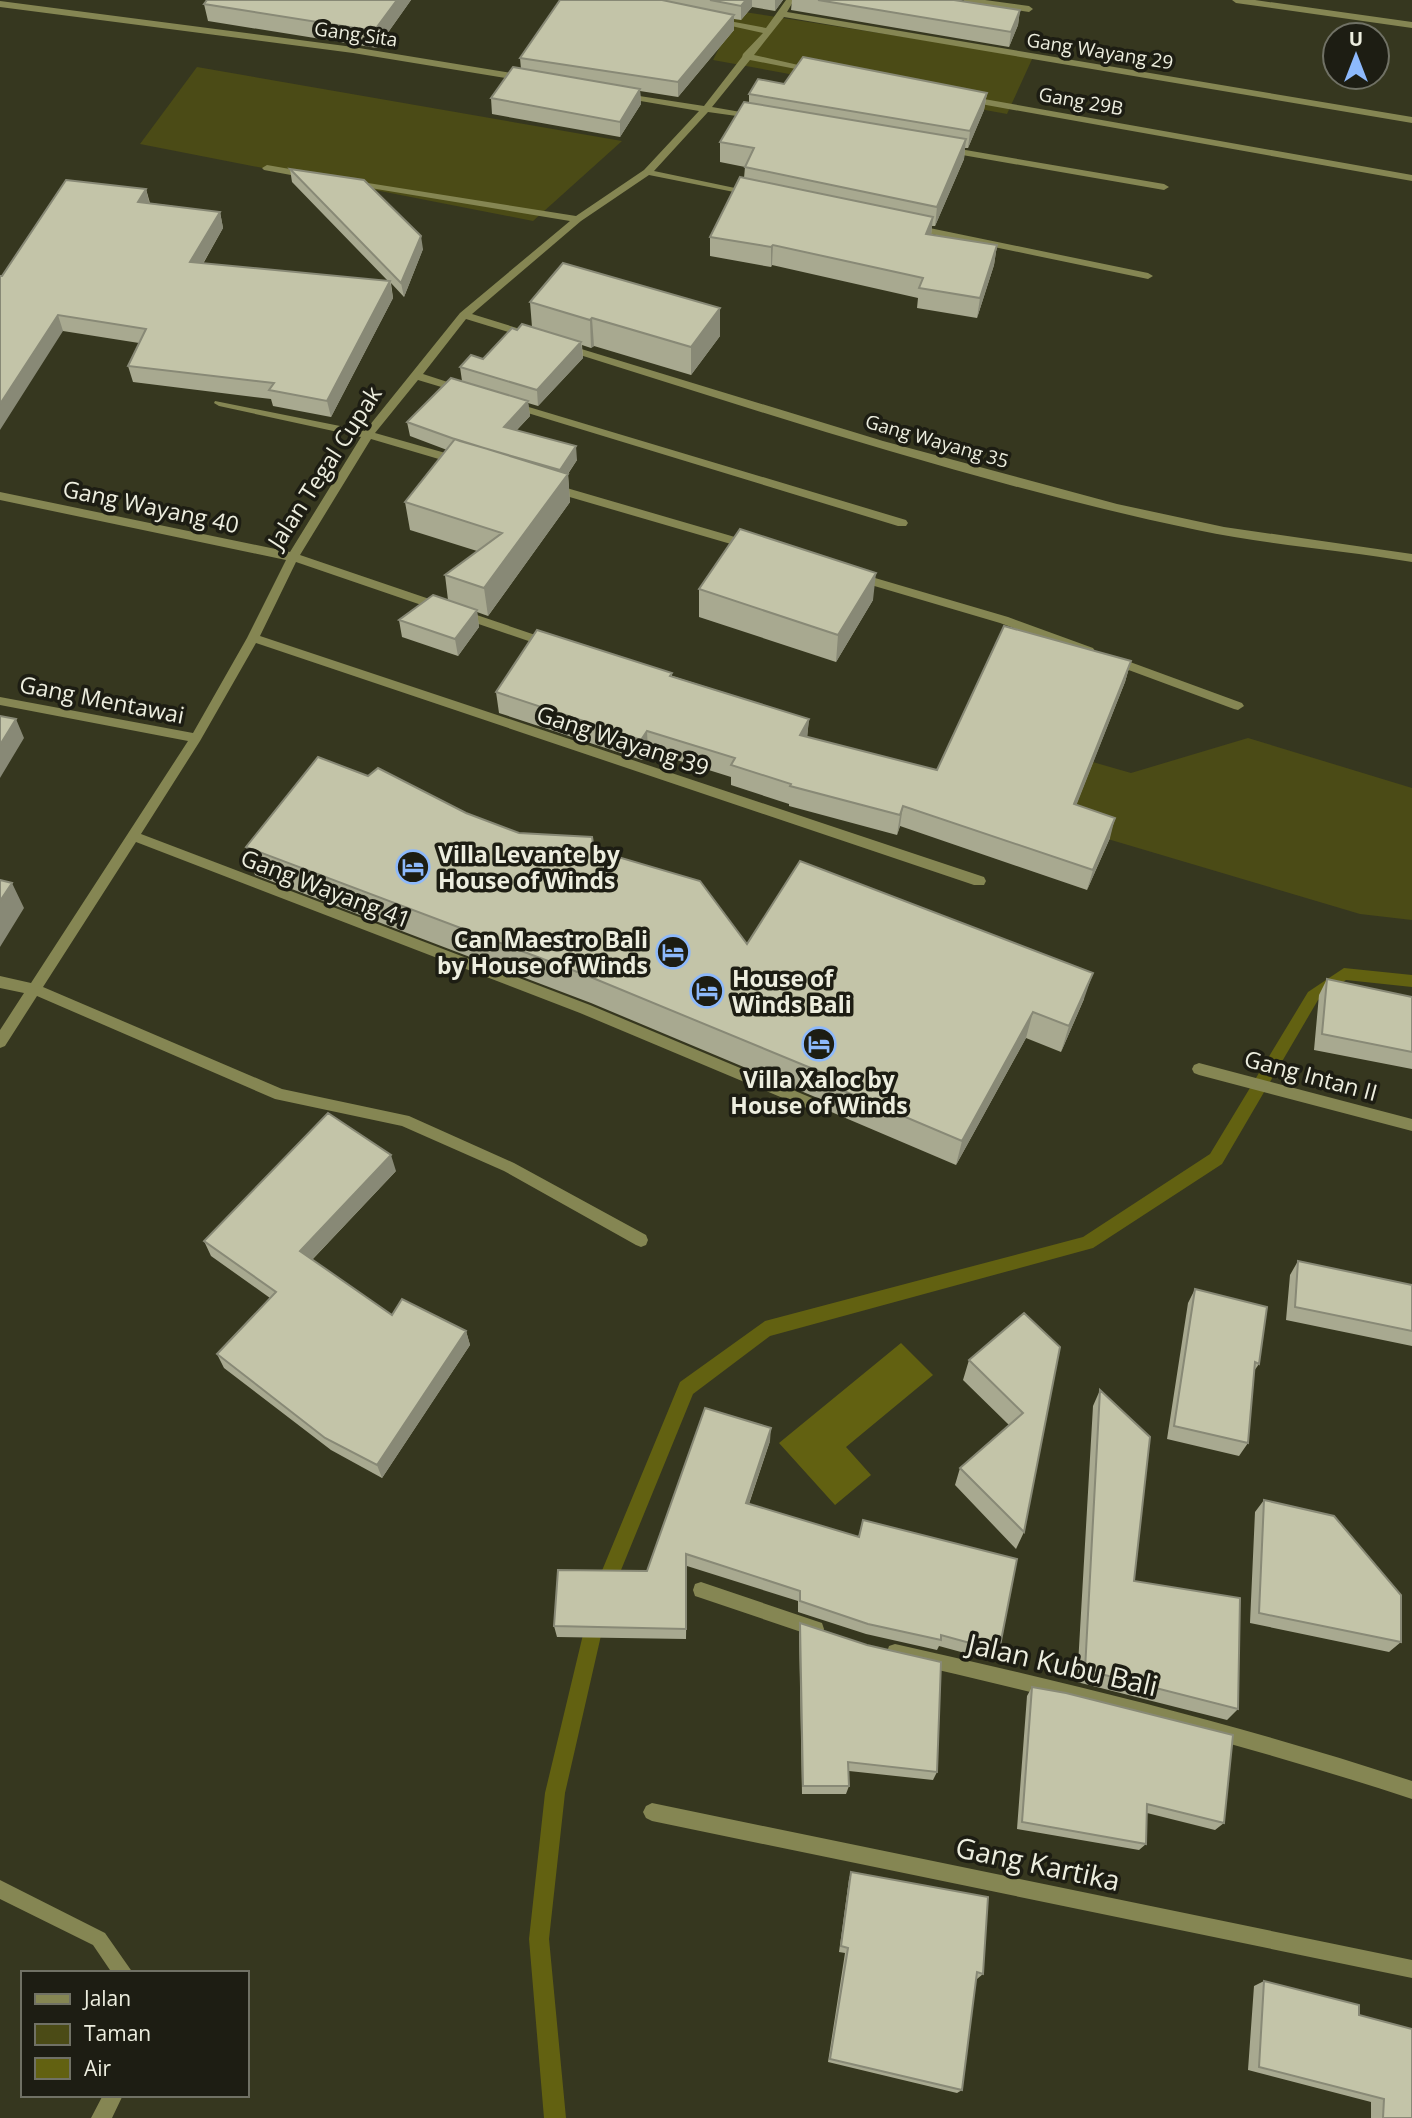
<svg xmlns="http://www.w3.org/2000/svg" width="1412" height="2118" font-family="'Open Sans',sans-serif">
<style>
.green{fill:#4b4b16}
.water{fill:#626111}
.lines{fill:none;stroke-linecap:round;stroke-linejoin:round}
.stream{fill:#626111;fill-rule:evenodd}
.street{fill:#858653;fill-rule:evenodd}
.wall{fill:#a8a990}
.shaded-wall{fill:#888976}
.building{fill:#c3c4a8;stroke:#888976;stroke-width:2}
.labels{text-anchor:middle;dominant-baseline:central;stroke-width:7;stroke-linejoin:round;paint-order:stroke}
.far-street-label{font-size:19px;fill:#edeedf;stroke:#1d1d13}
.street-label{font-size:23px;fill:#edeedf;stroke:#1d1d13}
.poi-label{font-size:23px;font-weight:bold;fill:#edeedf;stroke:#1d1d13;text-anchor:start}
.near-street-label{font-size:28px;fill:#edeedf;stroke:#1d1d13}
</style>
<rect width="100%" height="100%" fill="#36371f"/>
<!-- green -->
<path class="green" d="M 738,11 L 1033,57 L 1007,114 L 713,60 Z
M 197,67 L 622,141 L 533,221 L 140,144 Z
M 1248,738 L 1412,788 L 1412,920 L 1360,914 L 980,801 L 1044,748 L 1131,773 Z"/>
<!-- water -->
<path class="water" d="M 901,1343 L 933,1375 L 846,1447 L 871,1475 L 835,1505 L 779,1443 Z"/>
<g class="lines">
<!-- stream -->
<path class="stream" d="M 1344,968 L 1412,975 L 1412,987 L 1346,980 L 1318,1000 L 1222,1164 L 1093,1248 L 770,1336 L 693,1394 L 610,1597 L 603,1599 L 596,1597 L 594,1590 L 680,1382 L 765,1321 L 1083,1237 L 1210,1154 L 1308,992 Z
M 596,1609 L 603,1611 L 605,1618 L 565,1793 L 549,1939 L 566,2118 L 544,2118 L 529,1939 L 545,1793 L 587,1618 L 589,1611 Z"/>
<!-- street -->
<path class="street" d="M 786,0 L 794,0 L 787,12 L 1412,117 L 1412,123 L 784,17 L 754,55 L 816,69 L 816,73 L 750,60 L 712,107 L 758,115 L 758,119 L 708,112 L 654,171 L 754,192 L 754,196 L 649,175 L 581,221 L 472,314 L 533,333 L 533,337 L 525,337 L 466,319 L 423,374 L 466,388 L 466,392 L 458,392 L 418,380 L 375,433 L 463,458 L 463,464 L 459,465 L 371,439 L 300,555 L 447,605 L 447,611 L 439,611 L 296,562 L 260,636 L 984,877 L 986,881 L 984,885 L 974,885 L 256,643 L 200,741 L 141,834 L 590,1005 L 819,1101 L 821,1105 L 819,1109 L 814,1111 L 809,1109 L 580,1013 L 136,842 L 43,987 L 282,1089 L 409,1116 L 514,1163 L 646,1235 L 648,1240 L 646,1245 L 641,1247 L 636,1245 L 504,1171 L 402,1126 L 275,1099 L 37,996 L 5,1046 L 0,1048 L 0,1030 L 24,993 L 0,988 L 0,976 L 31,983 L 188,741 L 0,705 L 0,697 L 193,733 L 247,638 L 286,560 L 0,500 L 0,492 L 290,552 L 361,437 L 219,406 L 214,403 L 215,401 L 365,431 L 460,313 L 570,221 L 352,185 L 347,182 L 349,180 L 576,216 L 644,170 L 699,111 L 623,98 L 618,95 L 620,93 L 704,106 L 742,57 L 743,54 L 763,33 L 713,22 L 713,18 L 766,28 Z
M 963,0 L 985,0 L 1029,6 L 1033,9 L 1029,12 L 967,3 Z
M 1232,0 L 1255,0 L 1412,22 L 1412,28 L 1236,3 Z
M 0,1 L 353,47 L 524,75 L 529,78 L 524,81 L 353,53 L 0,7 Z
M 967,96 L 1412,175 L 1412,181 L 964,101 L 962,99 Z
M 948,147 L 1164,184 L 1169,187 L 1164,190 L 945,152 L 945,148 Z
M 267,165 L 307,172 L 312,175 L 307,178 L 264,170 L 262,168 Z
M 915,225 L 1148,273 L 1153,276 L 1148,279 L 912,230 L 912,226 Z
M 565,344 L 883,441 L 1117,504 L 1224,527 L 1412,554 L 1412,562 C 1341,550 1268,545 1197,530 C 982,485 771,415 561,349 L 561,345 Z
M 512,402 L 906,520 L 908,523 L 906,526 L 898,526 L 508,407 L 507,405 Z
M 553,484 L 752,542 L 754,545 L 748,549 L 549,491 L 547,488 Z
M 858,573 L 1008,617 L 1093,648 L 1095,651 L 1089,655 L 1000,623 L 854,580 L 854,574 Z
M 462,610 L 553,641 L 555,644 L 549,648 L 458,617 L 456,614 Z
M 1111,655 L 1242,703 L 1244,706 L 1238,710 L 1234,709 L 1107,662 L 1105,659 Z
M 1199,1063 L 1412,1119 L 1412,1131 L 1199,1075 L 1194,1073 L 1192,1069 L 1194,1065 Z
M 701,1582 L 816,1621 L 822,1623 L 824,1629 L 822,1635 L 816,1637 L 701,1598 L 695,1596 L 693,1590 L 695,1584 Z
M 895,1644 C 1069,1683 1242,1725 1412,1781 L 1412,1799 C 1242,1743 1069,1700 895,1660 L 889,1658 L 887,1652 L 889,1646 Z
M 652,1803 L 1412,1960 L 1412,1978 L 652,1821 L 646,1818 L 643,1812 L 646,1806 Z
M 0,1880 L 105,1933 L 133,1973 L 112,1973 L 93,1945 L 0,1899 Z
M 103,2095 L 123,2095 L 112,2118 L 91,2118 Z"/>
</g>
<!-- wall -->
<path class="wall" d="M 207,0 L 411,0 L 377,48 L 208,21 L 204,4 Z
M 560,0 L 783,0 L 775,11 L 752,7 L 741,20 L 734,19 L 734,30 L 678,97 L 640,91 L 641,104 L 620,137 L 492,114 L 491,98 L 521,69 L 520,58 Z
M 792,0 L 957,0 L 1020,10 L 1018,25 L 1009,47 L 791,10 Z
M 784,84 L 987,93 L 984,110 L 968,148 L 965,148 L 964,159 L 935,226 L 932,226 L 931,235 L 997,245 L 994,265 L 977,318 L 917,308 L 918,298 L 772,265 L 771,267 L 710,256 L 710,237 L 744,178 L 745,167 L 720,162 L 720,142 L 749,103 L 749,94 Z
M 290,169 L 423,249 L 404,297 L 391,283 L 393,298 L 331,417 L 273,406 L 271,399 L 133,382 L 128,366 L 139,343 L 63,331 L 2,276 L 146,189 L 150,203 L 220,212 L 223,228 L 203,264 L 388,281 L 292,182 Z
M 530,302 L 720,336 L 691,375 L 594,346 L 591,348 L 582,345 L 583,358 L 538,406 L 528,403 L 530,416 L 516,431 L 577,460 L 568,474 L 570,502 L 488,616 L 477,612 L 479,627 L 458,656 L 402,637 L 399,620 L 448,600 L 445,575 L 477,551 L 410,530 L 405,502 L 447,450 L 410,436 L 407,422 L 462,381 L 460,367 L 483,359 L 517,330 L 532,327 Z
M 699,589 L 873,600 L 836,662 L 699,617 Z
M 1131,661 L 1125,682 L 1076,805 L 1110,838 L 1087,890 L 900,826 L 897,835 L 789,806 L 789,804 L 731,785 L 731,777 L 648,751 L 642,760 L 499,713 L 496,692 L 672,673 L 672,676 L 809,719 L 807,737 L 937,770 Z
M 466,813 L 519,833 L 594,850 L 747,944 L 1084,999 L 1061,1052 L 1026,1038 L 956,1165 L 822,1108 L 820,1099 L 591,1003 L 255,875 L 246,847 Z
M 1327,979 L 1412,997 L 1412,1069 L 1314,1050 L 1319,995 Z
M 396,1171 L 312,1260 L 392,1315 L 466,1331 L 470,1345 L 382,1478 L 331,1450 L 224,1368 L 217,1354 L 270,1298 L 211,1256 L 204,1241 Z
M 1298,1261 L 1412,1285 L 1412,1346 L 1286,1320 L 1290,1275 Z
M 1195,1289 L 1259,1364 L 1254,1371 L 1248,1443 L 1239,1456 L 1167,1439 L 1188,1303 Z
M 1060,1347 L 1024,1532 L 1016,1549 L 955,1485 L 960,1468 L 1009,1425 L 963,1380 L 969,1360 Z
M 1100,1390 L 1134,1581 L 1238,1709 L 1227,1720 L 1077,1682 L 1093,1406 Z
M 770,1441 L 749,1504 L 999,1651 L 994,1661 L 939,1646 L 937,1650 L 866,1634 L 798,1612 L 798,1601 L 687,1566 L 686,1639 L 557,1637 L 554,1626 L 647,1571 Z
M 1264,1500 L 1401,1642 L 1389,1652 L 1250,1623 L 1255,1512 Z
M 800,1623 L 937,1772 L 933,1780 L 849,1771 L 849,1786 L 846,1794 L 802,1794 L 799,1634 Z
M 1032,1687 L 1224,1823 L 1215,1830 L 1147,1813 L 1146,1844 L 1139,1850 L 1017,1829 L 1027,1696 Z
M 851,1872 L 983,1974 L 977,1979 L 976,1978 L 962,2090 L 957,2093 L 828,2062 L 845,1953 L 839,1952 L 849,1879 Z
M 1264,1981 L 1359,2015 L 1412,2118 L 1371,2118 L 1371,2102 L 1248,2070 L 1254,1986 Z"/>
<!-- shaded-wall -->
<path class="shaded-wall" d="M 397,0 L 411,0 L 377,48 L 374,31 Z
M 746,0 L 752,0 L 752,7 L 741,20 L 741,6 Z
M 775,0 L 783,0 L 775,11 Z
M 1020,10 L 1018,25 L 1009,47 L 1011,32 Z
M 734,15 L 734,30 L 678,97 L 678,82 Z
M 640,89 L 641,104 L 620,137 L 620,122 Z
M 987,93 L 984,110 L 968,148 L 970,131 Z
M 966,139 L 964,159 L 935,226 L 937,207 Z
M 146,189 L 150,206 L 138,202 Z
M 220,212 L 223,228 L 194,279 L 190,262 Z
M 933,217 L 931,236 L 926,234 Z
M 421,236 L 423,249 L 404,297 L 401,283 Z
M 773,245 L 772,265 L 771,267 L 771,247 Z
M 997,245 L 994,265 L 977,318 L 980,298 Z
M 390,281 L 393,298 L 331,417 L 327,401 Z
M 720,308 L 720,336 L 691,375 L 691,347 Z
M 58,315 L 63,331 L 0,430 L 0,404 Z
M 592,318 L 594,346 L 591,348 L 590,320 Z
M 581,342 L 583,358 L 538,406 L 537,390 Z
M 528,401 L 530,416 L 505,442 L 504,427 Z
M 576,446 L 577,460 L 562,482 L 568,474 L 570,502 L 488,616 L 484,588 L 561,484 L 560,470 Z
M 876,573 L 873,600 L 836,662 L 838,635 Z
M 477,610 L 479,627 L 458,656 L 455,639 Z
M 1131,661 L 1125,682 L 1069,824 L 1074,804 Z
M 16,719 L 24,738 L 0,778 L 0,745 Z
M 809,719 L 807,739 L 800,735 Z
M 647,731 L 648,751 L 642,760 L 641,740 Z
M 903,806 L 900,826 L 897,835 L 900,815 Z
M 1115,818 L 1110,838 L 1087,890 L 1093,870 Z
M 12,883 L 24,908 L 0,947 L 0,901 Z
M 1093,973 L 1084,999 L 1061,1052 L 1069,1026 Z
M 1033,1012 L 1026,1038 L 956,1165 L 962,1141 Z
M 391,1155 L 396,1171 L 306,1266 L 300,1251 Z
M 466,1331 L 470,1345 L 382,1478 L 377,1465 Z
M 771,1428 L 770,1441 L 745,1515 L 746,1503 Z"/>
<!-- building -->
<path class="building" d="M 207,0 L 397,0 L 374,31 L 204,4 Z
M 560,0 L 662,0 L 734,15 L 678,82 L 520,58 Z
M 710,0 L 746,0 L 741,6 Z
M 818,0 L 954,0 L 1020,10 L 1011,32 Z
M 803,57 L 987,93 L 970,131 L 749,94 L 758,79 L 784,84 Z
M 513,67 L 640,89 L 620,122 L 491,98 Z
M 744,102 L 966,139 L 937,207 L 745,167 L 754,148 L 720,142 Z
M 290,169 L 364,180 L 421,236 L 401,283 Z
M 740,177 L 933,217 L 926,234 L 997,245 L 980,298 L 919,288 L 923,278 L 773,245 L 771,247 L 710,237 Z
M 66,180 L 146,189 L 138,202 L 220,212 L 190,262 L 390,281 L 327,401 L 269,390 L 274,383 L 128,366 L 146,329 L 58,315 L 0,404 L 0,276 L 2,276 Z
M 563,263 L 720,308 L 691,347 L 592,318 L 590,320 L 530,302 Z
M 522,324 L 581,342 L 537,390 L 460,367 L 471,355 L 483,359 L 512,328 L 517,330 Z
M 451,378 L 528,401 L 504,427 L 576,446 L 560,470 L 460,441 L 407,422 Z
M 455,439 L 568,474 L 484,588 L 445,575 L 502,533 L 405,502 Z
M 740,529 L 876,573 L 838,635 L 699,589 Z
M 433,595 L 477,610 L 455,639 L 399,620 Z
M 1004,626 L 1131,661 L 1074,804 L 1115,818 L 1093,870 L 903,806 L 900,815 L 790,786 L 791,784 L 731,765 L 735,758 L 647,731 L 641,740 L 496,692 L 537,630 L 672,673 L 670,676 L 809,719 L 800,735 L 937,770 Z
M 0,716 L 16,719 L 0,745 Z
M 318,757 L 368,776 L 378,768 L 466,813 L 519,833 L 592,837 L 594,850 L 700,881 L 747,944 L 800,861 L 1093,973 L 1069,1026 L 1033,1012 L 962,1141 L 825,1083 L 823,1073 L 588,976 L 246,847 Z
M 0,880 L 12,883 L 0,901 Z
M 1327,979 L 1412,997 L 1412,1052 L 1322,1034 Z
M 328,1113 L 391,1155 L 300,1251 L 392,1315 L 402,1299 L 466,1331 L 377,1465 L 325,1438 L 217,1354 L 276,1292 L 204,1241 Z
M 1298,1261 L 1412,1285 L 1412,1331 L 1295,1307 Z
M 1195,1289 L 1267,1307 L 1259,1364 L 1255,1362 L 1248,1443 L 1174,1426 Z
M 1024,1313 L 1060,1347 L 1024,1532 L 960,1468 L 1023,1413 L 969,1360 Z
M 1100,1390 L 1150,1437 L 1134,1581 L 1240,1598 L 1238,1709 L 1085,1670 Z
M 705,1408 L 771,1428 L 746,1503 L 859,1537 L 863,1520 L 1017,1559 L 999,1651 L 941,1635 L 941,1640 L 868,1624 L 800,1601 L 800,1591 L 686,1554 L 686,1629 L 554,1626 L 558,1570 L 647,1571 Z
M 1264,1500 L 1334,1516 L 1401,1595 L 1401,1642 L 1259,1613 Z
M 800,1623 L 867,1645 L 941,1662 L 937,1772 L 848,1762 L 849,1786 L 803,1786 Z
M 1032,1687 L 1066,1693 L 1233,1735 L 1224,1823 L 1147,1804 L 1146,1844 L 1022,1822 Z
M 851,1872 L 988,1897 L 983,1974 L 977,1972 L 962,2090 L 830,2059 L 848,1948 L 841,1946 Z
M 1264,1981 L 1359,2005 L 1359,2015 L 1412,2029 L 1412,2118 L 1383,2118 L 1384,2099 L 1259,2067 Z"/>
<!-- icons -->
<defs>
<symbol id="hotel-ring" viewBox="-11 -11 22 22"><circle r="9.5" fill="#1d1d13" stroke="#8db9fc" stroke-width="1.5"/><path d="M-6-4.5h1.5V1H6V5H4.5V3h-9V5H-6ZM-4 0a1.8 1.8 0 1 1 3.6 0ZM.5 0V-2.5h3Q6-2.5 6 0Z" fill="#8db9fc"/></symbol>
</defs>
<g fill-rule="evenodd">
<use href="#hotel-ring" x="394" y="848" width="38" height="38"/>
<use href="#hotel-ring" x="654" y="933" width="38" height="38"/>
<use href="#hotel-ring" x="688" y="972" width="38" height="38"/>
<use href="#hotel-ring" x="800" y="1025" width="38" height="38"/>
</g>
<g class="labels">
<!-- far-street labels -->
<g class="far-street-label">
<text transform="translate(356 34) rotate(8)">Gang Sita</text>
<text transform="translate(1100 51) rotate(9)">Gang Wayang 29</text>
<text transform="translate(1081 101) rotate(10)">Gang 29B</text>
<text transform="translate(937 441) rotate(16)">Gang Wayang 35</text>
</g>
<!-- street labels -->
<g class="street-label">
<text transform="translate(324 467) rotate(-57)">Jalan Tegal Cupak</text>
<text transform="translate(151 506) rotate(12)">Gang Wayang 40</text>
<text transform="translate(102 699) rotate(11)">Gang Mentawai</text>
<text transform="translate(623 740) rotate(18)">Gang Wayang 39</text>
<text transform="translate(326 888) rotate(21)">Gang Wayang 41</text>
<text transform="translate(1311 1075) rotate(15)">Gang Intan II</text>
</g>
<!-- poi labels -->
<g class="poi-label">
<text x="438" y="854">Villa Levante by<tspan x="438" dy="26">House of Winds</tspan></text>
<text x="648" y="939" text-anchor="end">Can Maestro Bali<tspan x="648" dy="26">by House of Winds</tspan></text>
<text x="732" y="978">House of<tspan x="732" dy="26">Winds Bali</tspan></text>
<text x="819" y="1079" text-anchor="middle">Villa Xaloc by<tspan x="819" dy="26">House of Winds</tspan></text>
</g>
<!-- near-street labels -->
<g class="near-street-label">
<text transform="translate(1063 1664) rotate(13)">Jalan Kubu Bali</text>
<text transform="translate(1038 1863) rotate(12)">Gang Kartika</text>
</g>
</g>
<!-- legend -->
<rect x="21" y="1971" width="228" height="126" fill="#1d1d13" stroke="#707165" stroke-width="2"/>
<rect x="35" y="1994" width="35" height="10" fill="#858653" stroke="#707165" stroke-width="2"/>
<text x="84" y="2006" font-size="21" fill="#edeedf">Jalan</text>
<rect x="35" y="2024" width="35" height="21" fill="#4b4b16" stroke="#707165" stroke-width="2"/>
<text x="84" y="2041" font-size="21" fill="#edeedf">Taman</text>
<rect x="35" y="2058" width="35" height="21" fill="#626111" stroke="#707165" stroke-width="2"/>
<text x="84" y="2076" font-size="21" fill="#edeedf">Air</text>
<!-- north arrow -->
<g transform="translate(1356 56)"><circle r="33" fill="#1d1d13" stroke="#707165" stroke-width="2"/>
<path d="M0-5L12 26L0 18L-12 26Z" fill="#8db9fc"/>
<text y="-10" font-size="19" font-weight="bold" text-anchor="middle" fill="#edeedf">U</text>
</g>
</svg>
